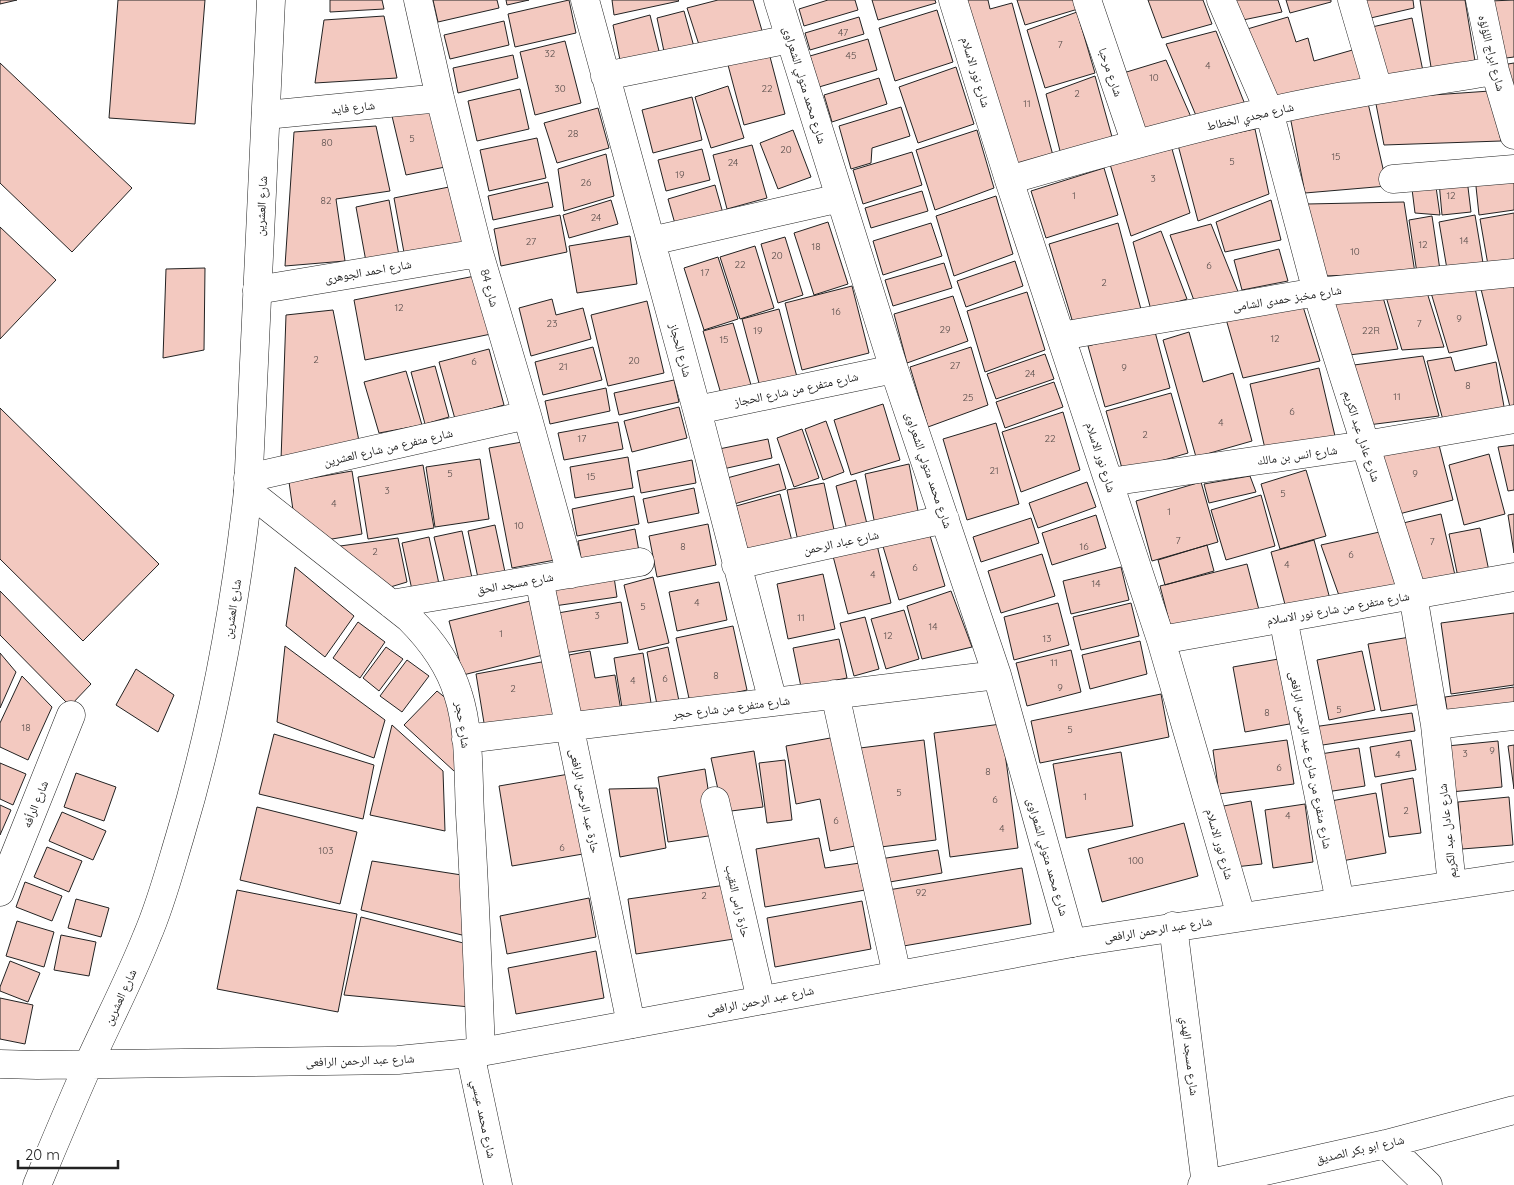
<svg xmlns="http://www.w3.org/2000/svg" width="1514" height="1185" font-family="Quicksand,'Noto Naskh Arabic',sans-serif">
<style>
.building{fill:#f3c9c0;stroke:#222}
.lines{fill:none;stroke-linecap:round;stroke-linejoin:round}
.minor-casing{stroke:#222;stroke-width:29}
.tertiary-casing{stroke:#222;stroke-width:29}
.minor{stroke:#fff;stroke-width:28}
.tertiary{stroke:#fff;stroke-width:28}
.labels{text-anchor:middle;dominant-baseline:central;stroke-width:4;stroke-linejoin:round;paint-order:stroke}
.number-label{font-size:10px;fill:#564c4a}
.street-label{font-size:12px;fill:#222;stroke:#fff}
</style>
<rect width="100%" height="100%" fill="#fff"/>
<!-- building -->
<path class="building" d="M 0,0 L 17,0 L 0,4 Z
M 118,0 L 205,0 L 195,124 L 109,118 Z
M 330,0 L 382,0 L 384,9 L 330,12 Z
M 433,0 L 497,0 L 499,8 L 438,22 Z
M 506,0 L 529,0 L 507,5 Z
M 569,0 L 576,33 L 515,47 L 508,14 Z
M 612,0 L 678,0 L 679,1 L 614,15 Z
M 718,0 L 753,0 L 763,34 L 701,51 L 687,8 Z
M 828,0 L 855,0 L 858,10 L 804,26 L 799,9 Z
M 872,0 L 935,0 L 936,3 L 878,20 Z
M 963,0 L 988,0 L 990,9 L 1012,3 L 1055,163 L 1010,175 Z
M 1017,0 L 1075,0 L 1078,9 L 1025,25 Z
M 1148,0 L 1203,0 L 1212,24 L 1162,38 Z
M 1228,0 L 1278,0 L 1282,12 L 1238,21 Z
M 1286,0 L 1331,0 L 1331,2 L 1290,13 Z
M 1357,0 L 1413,0 L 1414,8 L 1362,20 Z
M 1420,0 L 1465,0 L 1476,67 L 1432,73 Z
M 1514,0 L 1514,57 L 1498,59 L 1490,1 Z
M 937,10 L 953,62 L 895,81 L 879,28 Z
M 684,11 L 696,54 L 666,61 L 657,18 Z
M 1077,12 L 1095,73 L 1045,88 L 1027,30 Z
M 650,15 L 661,59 L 622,70 L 613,25 Z
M 384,16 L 397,78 L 315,83 L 324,20 Z
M 859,17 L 864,34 L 810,50 L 805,33 Z
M 1288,17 L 1296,42 L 1308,38 L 1314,61 L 1356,49 L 1365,83 L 1271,98 L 1244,30 Z
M 1412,18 L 1424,76 L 1380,85 L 1363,29 Z
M 504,21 L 509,45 L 450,59 L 444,35 Z
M 1216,31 L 1246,107 L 1197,118 L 1166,44 Z
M 868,39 L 877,70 L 819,87 L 810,56 Z
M 565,41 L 581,103 L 535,115 L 520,52 Z
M 769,53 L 785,114 L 744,125 L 728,65 Z
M 513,55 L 518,78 L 458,93 L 453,68 Z
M 1166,60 L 1191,117 L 1139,130 L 1120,74 Z
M 0,63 L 132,188 L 72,252 L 0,183 Z
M 1514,63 L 1514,107 L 1502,65 Z
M 956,67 L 974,124 L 918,143 L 899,87 Z
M 1095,76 L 1114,144 L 1062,159 L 1046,94 Z
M 879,78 L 887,104 L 832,122 L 824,95 Z
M 728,86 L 744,138 L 711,148 L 695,97 Z
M 520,89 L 529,129 L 477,141 L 468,101 Z
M 1490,91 L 1501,141 L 1384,145 L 1375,99 Z
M 692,97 L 702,140 L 653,153 L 642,110 Z
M 1368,103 L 1387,186 L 1305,193 L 1289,111 Z
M 901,107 L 910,136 L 872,148 L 871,163 L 851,169 L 839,126 Z
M 598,108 L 609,148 L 557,163 L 544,123 Z
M 430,110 L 445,167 L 406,175 L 392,116 Z
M 376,126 L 390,191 L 336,199 L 345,261 L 285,266 L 294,132 Z
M 1255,129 L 1269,194 L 1198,221 L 1178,145 Z
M 793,130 L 811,177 L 778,189 L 760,143 Z
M 977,130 L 994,188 L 935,210 L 916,150 Z
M 537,138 L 546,178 L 489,191 L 480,150 Z
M 752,145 L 767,198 L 727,209 L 713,155 Z
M 702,149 L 710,180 L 666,191 L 658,160 Z
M 1172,149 L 1190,213 L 1131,236 L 1110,164 Z
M 912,152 L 922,185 L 863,204 L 853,170 Z
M 606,154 L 614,196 L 564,211 L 558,169 Z
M 1104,168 L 1118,215 L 1046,238 L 1031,191 Z
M 1514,173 L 1514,210 L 1479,215 L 1475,177 Z
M 1467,179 L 1471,212 L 1442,215 L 1439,182 Z
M 1435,180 L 1440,215 L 1415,213 L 1412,189 Z
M 548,182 L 553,207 L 493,220 L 488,196 Z
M 715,185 L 724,217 L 677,231 L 668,199 Z
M 454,186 L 466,246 L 405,258 L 394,198 Z
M 922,191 L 928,211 L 871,228 L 865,208 Z
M 996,196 L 1013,254 L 954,276 L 936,216 Z
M 389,200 L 400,261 L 367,267 L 356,207 Z
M 611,200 L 618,224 L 569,238 L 563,215 Z
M 1271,200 L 1281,240 L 1225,252 L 1216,222 Z
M 1404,202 L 1415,273 L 1323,276 L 1307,204 Z
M 1514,213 L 1514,260 L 1488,265 L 1480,219 Z
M 560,215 L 567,252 L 501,266 L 494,229 Z
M 1475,215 L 1484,269 L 1448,275 L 1439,222 Z
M 1432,216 L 1440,270 L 1417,273 L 1409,220 Z
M 828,222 L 848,284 L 814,295 L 794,233 Z
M 931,223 L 942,256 L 883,275 L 873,241 Z
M 1118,223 L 1142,313 L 1073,323 L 1049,244 Z
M 1211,224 L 1239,294 L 1196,306 L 1170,235 Z
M 0,227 L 56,280 L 0,339 Z
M 1161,231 L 1187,299 L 1151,310 L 1133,242 Z
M 630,236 L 637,284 L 577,293 L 569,246 Z
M 785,237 L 803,295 L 778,303 L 761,244 Z
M 755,246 L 774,308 L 740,319 L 720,257 Z
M 1279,249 L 1288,281 L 1242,290 L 1234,260 Z
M 718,257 L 738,319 L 704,330 L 684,268 Z
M 1015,261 L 1023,286 L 966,307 L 957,281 Z
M 944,263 L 952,288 L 893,306 L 885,280 Z
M 205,268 L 204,350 L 163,358 L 166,269 Z
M 480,275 L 491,334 L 365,360 L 354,300 Z
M 1474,283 L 1487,345 L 1449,353 L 1429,286 Z
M 1514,283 L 1514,410 L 1511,411 L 1480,285 Z
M 852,286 L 869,353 L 802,370 L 785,303 Z
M 1425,286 L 1444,347 L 1402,350 L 1384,290 Z
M 1380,287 L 1398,349 L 1349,355 L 1329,297 Z
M 1027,292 L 1045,350 L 985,372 L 967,311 Z
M 953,296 L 968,341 L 907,363 L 894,314 Z
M 552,299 L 556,315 L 583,308 L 591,339 L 531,356 L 519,308 Z
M 1301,300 L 1320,361 L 1243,378 L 1226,319 Z
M 647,301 L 664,373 L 608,386 L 591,315 Z
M 779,309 L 797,377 L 760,387 L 742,319 Z
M 333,310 L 359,441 L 281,460 L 286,315 Z
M 733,323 L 751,385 L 721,394 L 703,331 Z
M 1154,328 L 1170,388 L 1105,407 L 1088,346 Z
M 1189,332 L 1203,382 L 1233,373 L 1252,441 L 1196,457 L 1163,340 Z
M 593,347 L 602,380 L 543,395 L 535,362 Z
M 971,347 L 988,405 L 928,427 L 910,367 Z
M 489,349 L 504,405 L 455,419 L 439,362 Z
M 1045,354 L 1054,379 L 996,399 L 987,374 Z
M 1423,356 L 1439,416 L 1368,425 L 1354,365 Z
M 1451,357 L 1455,371 L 1496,362 L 1505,412 L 1443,420 L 1427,361 Z
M 435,366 L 449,417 L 425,424 L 411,372 Z
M 1319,368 L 1335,436 L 1266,453 L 1250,384 Z
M 406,371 L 422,425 L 379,433 L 364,382 Z
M 674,380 L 679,402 L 619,415 L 614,393 Z
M 1054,382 L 1063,407 L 1005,428 L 996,402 Z
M 606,388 L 610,411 L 550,424 L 545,401 Z
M 1171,393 L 1188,453 L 1123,472 L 1106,411 Z
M 883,404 L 900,460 L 851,475 L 834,420 Z
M 679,407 L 687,438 L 632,452 L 624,421 Z
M 0,408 L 159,564 L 83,641 L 0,559 Z
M 1063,412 L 1080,470 L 1021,492 L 1002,432 Z
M 826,421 L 844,472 L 823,480 L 805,429 Z
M 618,422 L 623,449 L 564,460 L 558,433 Z
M 996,423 L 1019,504 L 967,520 L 943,439 Z
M 802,429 L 819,478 L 794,487 L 777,438 Z
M 768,439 L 772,458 L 723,469 L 719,449 Z
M 533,440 L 555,560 L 512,568 L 489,448 Z
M 1439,445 L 1453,500 L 1399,514 L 1379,455 Z
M 1514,445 L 1514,490 L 1508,491 L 1498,447 Z
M 1489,454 L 1505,514 L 1464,525 L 1449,465 Z
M 628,457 L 633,488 L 575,498 L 570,467 Z
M 480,459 L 489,519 L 435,527 L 426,467 Z
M 692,460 L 696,483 L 641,493 L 637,471 Z
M 779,464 L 786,489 L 734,504 L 727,478 Z
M 909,464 L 919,516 L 875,525 L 865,474 Z
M 423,465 L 434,528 L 368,539 L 358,477 Z
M 1306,470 L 1326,536 L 1280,549 L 1261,484 Z
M 352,471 L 362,534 L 326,540 L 294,517 L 289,482 Z
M 1250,476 L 1256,492 L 1209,503 L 1204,484 Z
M 856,480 L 867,524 L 847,530 L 836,486 Z
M 1087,482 L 1096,507 L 1038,528 L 1029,503 Z
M 1201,482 L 1218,542 L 1152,561 L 1136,501 Z
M 824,483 L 836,539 L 799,546 L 787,490 Z
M 694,488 L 699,513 L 648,523 L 643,499 Z
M 780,494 L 793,545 L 749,557 L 736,506 Z
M 1261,495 L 1275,546 L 1226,560 L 1211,510 Z
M 634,496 L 639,524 L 577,536 L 572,509 Z
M 1441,514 L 1457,584 L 1416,594 L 1399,524 Z
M 1514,514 L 1514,553 L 1508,515 Z
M 1096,515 L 1106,548 L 1052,565 L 1042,533 Z
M 1031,518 L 1039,543 L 981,562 L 973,537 Z
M 708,524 L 716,565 L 657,577 L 649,536 Z
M 495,525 L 505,572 L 478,578 L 468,531 Z
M 1480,528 L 1490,576 L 1459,582 L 1449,534 Z
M 635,529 L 640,557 L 583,569 L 578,541 Z
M 928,529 L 945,586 L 899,600 L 882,543 Z
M 462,531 L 472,578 L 445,584 L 434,537 Z
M 1384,531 L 1401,593 L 1342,604 L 1321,545 Z
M 429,537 L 439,584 L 412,590 L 402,543 Z
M 398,538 L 407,582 L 387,588 L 333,547 Z
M 1314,540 L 1330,599 L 1287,612 L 1271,552 Z
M 877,545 L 891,603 L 848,614 L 833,556 Z
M 1207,545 L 1214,571 L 1165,585 L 1158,560 Z
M 1042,554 L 1055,596 L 1001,613 L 988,571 Z
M 1247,564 L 1259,610 L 1172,632 L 1160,586 Z
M 295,567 L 354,616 L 325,657 L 286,626 Z
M 1121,567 L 1129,600 L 1071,614 L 1063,581 Z
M 823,574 L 835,629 L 788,639 L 777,584 Z
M 614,577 L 617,597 L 554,606 L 551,586 Z
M 653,577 L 669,643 L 639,650 L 624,585 Z
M 719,582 L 727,620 L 677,631 L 669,592 Z
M 0,591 L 91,684 L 70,706 L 0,635 Z
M 951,591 L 972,647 L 922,659 L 907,606 Z
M 530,601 L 543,655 L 463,675 L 449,621 Z
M 621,602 L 628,643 L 564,653 L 558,613 Z
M 1058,603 L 1069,645 L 1014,660 L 1004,617 Z
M 1131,603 L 1139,636 L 1081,650 L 1073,617 Z
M 904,610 L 919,659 L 886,669 L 871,619 Z
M 1514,613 L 1514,685 L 1451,694 L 1441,623 Z
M 865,617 L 879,669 L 854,676 L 840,623 Z
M 358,622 L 385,642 L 360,678 L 333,658 Z
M 733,626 L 747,690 L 690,703 L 676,638 Z
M 1410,637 L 1421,704 L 1381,711 L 1368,644 Z
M 839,639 L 847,678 L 801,687 L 793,648 Z
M 1140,641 L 1147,674 L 1090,689 L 1082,655 Z
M 285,646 L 385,720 L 374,758 L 277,722 Z
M 386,647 L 403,659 L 379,691 L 363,678 Z
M 668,647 L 680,706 L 658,710 L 647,652 Z
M 1071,650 L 1081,692 L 1027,706 L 1016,663 Z
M 590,651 L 595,678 L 615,675 L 621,711 L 579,718 L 569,655 Z
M 1362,651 L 1375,710 L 1329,720 L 1317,660 Z
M 0,653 L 16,672 L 0,708 Z
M 643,653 L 652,709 L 623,714 L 614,658 Z
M 1284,658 L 1295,723 L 1245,732 L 1233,667 Z
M 407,660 L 429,676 L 402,712 L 380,696 Z
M 547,661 L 557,716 L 485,729 L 476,674 Z
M 136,669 L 174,695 L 158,732 L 116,705 Z
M 22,676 L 52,707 L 28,760 L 0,747 L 0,723 Z
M 1514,687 L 1514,712 L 1449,722 L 1445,697 Z
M 437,691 L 458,708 L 467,783 L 404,725 Z
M 1161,694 L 1169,737 L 1040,763 L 1031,721 Z
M 1412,713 L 1415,731 L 1316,746 L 1313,727 Z
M 1001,724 L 1018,848 L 950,857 L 934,733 Z
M 392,725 L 443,771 L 445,831 L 370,815 Z
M 274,734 L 374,765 L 363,819 L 259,794 Z
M 836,737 L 855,846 L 830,851 L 820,799 L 796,804 L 786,746 Z
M 924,740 L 936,840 L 873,848 L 860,748 Z
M 1287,740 L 1294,784 L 1219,794 L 1213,750 Z
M 1411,740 L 1416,770 L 1375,777 L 1370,747 Z
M 1498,741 L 1502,787 L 1451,792 L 1447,746 Z
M 1514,745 L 1514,789 L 1508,746 Z
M 1359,748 L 1365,786 L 1320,793 L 1314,755 Z
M 754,751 L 763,807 L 723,812 L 711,758 Z
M 1121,752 L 1133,826 L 1066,838 L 1053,764 Z
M 785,760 L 792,820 L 767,823 L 759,763 Z
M 0,763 L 26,774 L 13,805 L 0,799 Z
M 705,769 L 715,835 L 668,842 L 658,777 Z
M 76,773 L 116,787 L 104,821 L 64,807 Z
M 575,773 L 589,853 L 512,866 L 499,786 Z
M 1413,778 L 1421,833 L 1389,837 L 1381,784 Z
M 657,788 L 666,848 L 620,857 L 609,789 Z
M 1376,793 L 1386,853 L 1336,862 L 1325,802 Z
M 1509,797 L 1513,845 L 1462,849 L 1458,802 Z
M 1251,801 L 1262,864 L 1235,867 L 1218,807 Z
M 1305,804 L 1313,862 L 1273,868 L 1265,810 Z
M 0,805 L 11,810 L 0,835 Z
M 257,807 L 357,832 L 340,904 L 240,880 Z
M 62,812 L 106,831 L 93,860 L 49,841 Z
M 1184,823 L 1198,876 L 1102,902 L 1088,849 Z
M 819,838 L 825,868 L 860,863 L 865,890 L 765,907 L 756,849 Z
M 47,847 L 82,861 L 69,892 L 34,877 Z
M 938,850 L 942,873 L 884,883 L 880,859 Z
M 372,861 L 468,876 L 470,937 L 361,910 Z
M 1022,868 L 1031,924 L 892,948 L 882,891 Z
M 25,882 L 62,896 L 52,921 L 16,907 Z
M 726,885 L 734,939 L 636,954 L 628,899 Z
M 237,890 L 357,914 L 338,1012 L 217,989 Z
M 589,898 L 596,937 L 507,954 L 500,916 Z
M 76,899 L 109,908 L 101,937 L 68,928 Z
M 862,901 L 871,949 L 775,967 L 767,918 Z
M 361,917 L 475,946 L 470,1007 L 344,995 Z
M 17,921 L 54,932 L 44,967 L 6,956 Z
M 61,935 L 96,942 L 89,976 L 54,970 Z
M 596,951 L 604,998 L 516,1014 L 508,968 Z
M 10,961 L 40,973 L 28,1002 L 0,991 L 0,987 Z
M 0,998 L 33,1005 L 25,1044 L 0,1039 Z"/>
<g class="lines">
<defs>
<path id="minor" d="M 418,0 L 440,98 L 479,253 L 527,415 L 571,574
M 585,0 L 697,410 L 773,702
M 778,0 L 894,369 L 997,675 L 1072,943
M 953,0 L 1009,180 L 1161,640 L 1241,916
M 1087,0 L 1136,144
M 1221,0 L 1269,111 L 1317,292 L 1413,595 L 1435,725 L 1452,885
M 1352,0 L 1378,89
M 1480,0 L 1495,71 L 1514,135
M 605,76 L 790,39
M 266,115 L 440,98
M 1393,179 L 1514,169
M 1009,180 C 1095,155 1181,131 1269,111 C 1344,94 1420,83 1495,71
M 651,241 L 840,198
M 257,290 L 479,253
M 1061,336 L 1317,292 L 1514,273
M 697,410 L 894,369
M 248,478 L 527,415
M 1109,482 L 1365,445 L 1514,419
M 248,491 L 409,618 C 431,640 449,664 458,694 C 470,731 468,775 470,814 C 475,893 478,973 481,1052
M 736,565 L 945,519
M 539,579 L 631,1024
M 391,604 L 640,562
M 1283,618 L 1340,902
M 1161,640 L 1514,577
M 835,694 L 897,975
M 1435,725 L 1514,716
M 466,739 L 997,675
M 715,801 L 761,1000
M 0,892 L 71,715
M 1173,926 L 1206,1185
M 470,1053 L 498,1185
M 1386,1144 L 1428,1185
M 1202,1185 L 1386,1144 L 1514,1110"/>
<path id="tertiary" d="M 0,1064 L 37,1065 L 398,1060 L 481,1052 L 1072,943 L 1514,876
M 37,1185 C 54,1144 71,1104 89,1063 C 108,1021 130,979 147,936 C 161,904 170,869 180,836 C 214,723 235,608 248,491 L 271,0"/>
</defs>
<!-- minor casing -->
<use href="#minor" class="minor-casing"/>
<!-- tertiary casing -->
<use href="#tertiary" class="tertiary-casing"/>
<!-- minor -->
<use href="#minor" class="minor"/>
<!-- tertiary -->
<use href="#tertiary" class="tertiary"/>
</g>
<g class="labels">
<!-- number labels -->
<g class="number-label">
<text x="843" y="32">47</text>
<text x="1060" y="44">7</text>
<text x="550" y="53">32</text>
<text x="851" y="55">45</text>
<text x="1208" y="65">4</text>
<text x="1154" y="77">10</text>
<text x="560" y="88">30</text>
<text x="767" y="88">22</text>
<text x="1077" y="93">2</text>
<text x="1027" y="103">11</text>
<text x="573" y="133">28</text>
<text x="412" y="138">5</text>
<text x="327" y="142">80</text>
<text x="786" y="149">20</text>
<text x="1336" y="156">15</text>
<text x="1232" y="161">5</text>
<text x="733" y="162">24</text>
<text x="680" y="174">19</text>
<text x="1153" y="178">3</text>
<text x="586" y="182">26</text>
<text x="1074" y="195">1</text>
<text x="1451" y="195">12</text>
<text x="326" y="200">82</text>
<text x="596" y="217">24</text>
<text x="1464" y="240">14</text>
<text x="531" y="241">27</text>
<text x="1423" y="244">12</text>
<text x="816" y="246">18</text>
<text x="1355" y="251">10</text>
<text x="777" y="255">20</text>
<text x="740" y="264">22</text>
<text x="1209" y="265">6</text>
<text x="705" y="272">17</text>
<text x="1104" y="282">2</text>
<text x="399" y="307">12</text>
<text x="836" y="311">16</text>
<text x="1459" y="318">9</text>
<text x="552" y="323">23</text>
<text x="1419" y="323">7</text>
<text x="945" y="329">29</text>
<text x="758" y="330">19</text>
<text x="1371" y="330">22R</text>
<text x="1275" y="338">12</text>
<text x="724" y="339">15</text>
<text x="316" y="359">2</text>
<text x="634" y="360">20</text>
<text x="474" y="361">6</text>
<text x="955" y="365">27</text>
<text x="563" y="366">21</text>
<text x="1124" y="367">9</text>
<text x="1030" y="373">24</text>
<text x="1468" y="385">8</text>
<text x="1397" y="396">11</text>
<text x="968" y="397">25</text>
<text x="1292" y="411">6</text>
<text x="1221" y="422">4</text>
<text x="1145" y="434">2</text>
<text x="582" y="438">17</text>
<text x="1050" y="438">22</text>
<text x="994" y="470">21</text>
<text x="450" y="473">5</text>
<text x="1415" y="473">9</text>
<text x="591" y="476">15</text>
<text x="387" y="490">3</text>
<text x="1283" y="493">5</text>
<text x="334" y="503">4</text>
<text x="1169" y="511">1</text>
<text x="519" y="525">10</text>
<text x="1178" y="540">7</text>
<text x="1432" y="541">7</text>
<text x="683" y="546">8</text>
<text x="1084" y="546">16</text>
<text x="375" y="551">2</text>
<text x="1351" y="554">6</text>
<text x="1287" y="564">4</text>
<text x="915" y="567">6</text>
<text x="873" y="574">4</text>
<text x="1096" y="583">14</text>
<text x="697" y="602">4</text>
<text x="643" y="606">5</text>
<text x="597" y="615">3</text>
<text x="801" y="617">11</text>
<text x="933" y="626">14</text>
<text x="501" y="633">1</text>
<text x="888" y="635">12</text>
<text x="1047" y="638">13</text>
<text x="1054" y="662">11</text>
<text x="716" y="675">8</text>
<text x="665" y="678">6</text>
<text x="633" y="680">4</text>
<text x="1060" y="687">9</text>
<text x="513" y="688">2</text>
<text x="1339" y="709">5</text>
<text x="1267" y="712">8</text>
<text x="26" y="727">18</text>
<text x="1070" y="729">5</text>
<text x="1492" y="750">9</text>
<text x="1465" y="753">3</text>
<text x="1398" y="754">4</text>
<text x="1279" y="767">6</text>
<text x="988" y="771">8</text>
<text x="899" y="792">5</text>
<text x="1085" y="796">1</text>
<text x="995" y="799">6</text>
<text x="1406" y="810">2</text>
<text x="1288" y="815">4</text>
<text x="836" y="820">6</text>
<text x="1002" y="828">4</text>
<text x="562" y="847">6</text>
<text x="326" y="850">103</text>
<text x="1136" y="860">100</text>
<text x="921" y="892">92</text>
<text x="704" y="895">2</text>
</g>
<!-- street labels -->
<g class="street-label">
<text transform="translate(1492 53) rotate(76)">شارع ابراج اللؤلؤه</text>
<text transform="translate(976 72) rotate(73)">شارع نور الاسلام</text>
<text transform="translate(1111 72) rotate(71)">شارع مرحبا</text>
<text transform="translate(805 85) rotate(73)">شارع محمد متولي الشعراوى</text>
<text transform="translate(353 107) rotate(-6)">شارع فايد</text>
<text transform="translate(1250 116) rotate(-13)">شارع مجدي الخطاط</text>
<text transform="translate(261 206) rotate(-87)">شارع العشرين</text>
<text transform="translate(368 271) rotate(-10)">شارع احمد الجوهرى</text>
<text transform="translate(490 288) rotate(74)">شارع 84</text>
<text transform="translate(1287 298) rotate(-9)">شارع مخبز حمدى الشامى</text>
<text transform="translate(681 350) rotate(75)">شارع الحجاز</text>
<text transform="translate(796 389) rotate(-12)">شارع متفرع من شارع الحجاز</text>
<text transform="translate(1362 436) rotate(72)">شارع عادل عبد الكريم</text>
<text transform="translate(388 447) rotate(-13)">شارع متفرع من شارع العشرين</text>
<text transform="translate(1297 455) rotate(-8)">شارع انس بن مالك</text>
<text transform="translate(1101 457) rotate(72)">شارع نور الاسلام</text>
<text transform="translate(929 470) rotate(71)">شارع محمد متولي الشعراوى</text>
<text transform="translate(841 542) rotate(-12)">شارع عباد الرحمن</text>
<text transform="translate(515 583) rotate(-10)">شارع مسجد الحق</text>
<text transform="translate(1338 608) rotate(-10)">شارع متفرع من شارع نور الاسلام</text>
<text transform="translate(232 609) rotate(-81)">شارع العشرين</text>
<text transform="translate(731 707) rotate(-7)">شارع متفرع من شارع حجر</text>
<text transform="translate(463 725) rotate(82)">شارع حجر</text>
<text transform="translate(1311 760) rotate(79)">شارع متفرع من شارع عبد الرحمن الرافعى</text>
<text transform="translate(585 801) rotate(78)">حارة عبد الرحمن الرافعى</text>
<text transform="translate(35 804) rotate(-68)">شارع الرأفه</text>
<text transform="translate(1447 831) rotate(-96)">شارع عادل عبد الكريم</text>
<text transform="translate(1220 844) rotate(74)">شارع نور الاسلام</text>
<text transform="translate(1048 857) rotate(74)">شارع محمد متولي الشعراوى</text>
<text transform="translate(738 901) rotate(77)">حارة راس النقيب</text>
<text transform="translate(1158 929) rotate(-9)">شارع عبد الرحمن الرافعى</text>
<text transform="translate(120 997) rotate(-65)">شارع العشرين</text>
<text transform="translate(760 1000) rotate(-11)">شارع عبد الرحمن الرافعى</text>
<text transform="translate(1190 1056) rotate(83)">شارع مسجد الهدي</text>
<text transform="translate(360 1060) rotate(-2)">شارع عبد الرحمن الرافعى</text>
<text transform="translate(484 1119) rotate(78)">شارع محمد عيسي</text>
<text transform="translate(1360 1149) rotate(-13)">شارع ابو بكر الصديق</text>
</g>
</g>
<!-- scale -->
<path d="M18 1160v8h100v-8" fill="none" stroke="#222222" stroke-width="2.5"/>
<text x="25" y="1160" font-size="15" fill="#222222" stroke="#ffffff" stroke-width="4" paint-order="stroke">20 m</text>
</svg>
